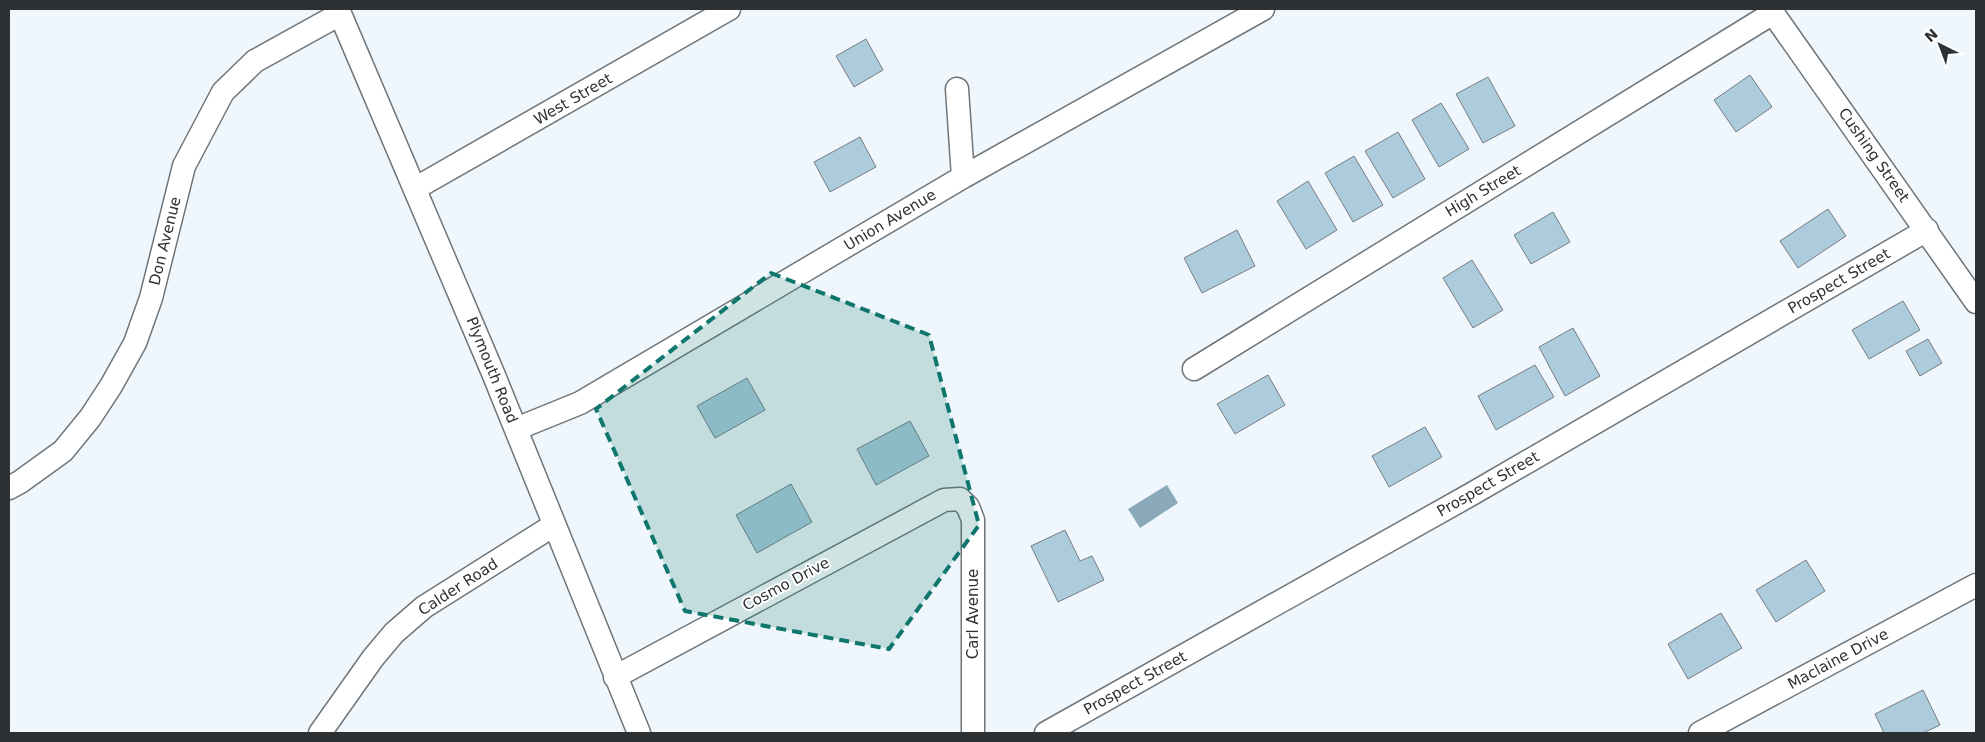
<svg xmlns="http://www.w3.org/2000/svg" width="1985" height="742" font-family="'DejaVu Sans',sans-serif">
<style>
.water{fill:#8aa9bb}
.building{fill:#acccde;stroke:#767d81}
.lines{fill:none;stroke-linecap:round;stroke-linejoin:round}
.street-casing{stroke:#6f7579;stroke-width:25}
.street{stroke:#fff;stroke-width:22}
.marked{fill:#0f766e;fill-opacity:0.2;stroke:#0f766e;stroke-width:4;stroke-dasharray:10 6;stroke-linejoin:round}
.labels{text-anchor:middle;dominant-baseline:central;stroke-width:4;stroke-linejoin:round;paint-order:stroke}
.street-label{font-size:15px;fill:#2e3133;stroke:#fff}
</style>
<rect width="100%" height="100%" fill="#f0f7fc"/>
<!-- water -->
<path class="water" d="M 1167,485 L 1178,503 L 1140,528 L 1128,509 Z"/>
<!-- building -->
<path class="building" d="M 866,39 L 883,70 L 854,87 L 836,56 Z
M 1750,75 L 1772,107 L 1736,132 L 1714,100 Z
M 1488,77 L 1515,126 L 1483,143 L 1456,94 Z
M 1441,103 L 1469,149 L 1439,167 L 1412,120 Z
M 1398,132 L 1425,179 L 1393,198 L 1365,151 Z
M 860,137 L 876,167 L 830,192 L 814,162 Z
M 1354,156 L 1383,205 L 1353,222 L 1325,173 Z
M 1308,181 L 1337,230 L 1306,249 L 1277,201 Z
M 1828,209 L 1846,236 L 1798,268 L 1780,241 Z
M 1553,212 L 1570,242 L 1531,264 L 1514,235 Z
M 1237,230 L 1255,266 L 1202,293 L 1184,258 Z
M 1472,260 L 1503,310 L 1473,328 L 1443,278 Z
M 1903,301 L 1920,330 L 1869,359 L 1852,330 Z
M 1573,328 L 1600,376 L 1565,396 L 1539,347 Z
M 1928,339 L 1942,363 L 1920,376 L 1906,351 Z
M 1535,365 L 1554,397 L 1496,430 L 1478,396 Z
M 1268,375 L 1285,405 L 1235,434 L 1217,404 Z
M 747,378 L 765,410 L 715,438 L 697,406 Z
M 910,421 L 929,456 L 876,485 L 857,449 Z
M 1425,427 L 1442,457 L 1389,487 L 1372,456 Z
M 791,484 L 812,522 L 757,553 L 736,515 Z
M 1065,530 L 1080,561 L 1092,556 L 1104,580 L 1058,602 L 1031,546 Z
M 1806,560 L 1825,591 L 1776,622 L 1756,590 Z
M 1721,613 L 1742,648 L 1688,679 L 1668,644 Z
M 1923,690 L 1940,725 L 1923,733 L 1884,733 L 1875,714 Z"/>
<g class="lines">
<defs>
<path id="street" d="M 338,9 L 493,373 L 639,733
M 1770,9 L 1976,302
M 957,89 L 963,177
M 416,188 L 729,9
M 1194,369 L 1773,13
M 516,429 L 580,403 L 963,177 L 1263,9
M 9,488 L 20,482 L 63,451 L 90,418 L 111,386 L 135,343 L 151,298 L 184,166 L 223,92 L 255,61 L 340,14
M 615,677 L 944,500 L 960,499 L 968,507 L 973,520 L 973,733
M 320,733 L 373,658 L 394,633 L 424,607 L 554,525
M 1046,733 L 1470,495 L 1927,230
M 1700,733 L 1976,585"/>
</defs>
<!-- street casing -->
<use href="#street" class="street-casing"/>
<!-- street -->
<use href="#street" class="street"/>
</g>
<!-- marked area -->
<path class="marked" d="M 771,273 L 929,335 L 979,525 L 889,649 L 685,611 L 596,409 Z"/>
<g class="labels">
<!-- street labels -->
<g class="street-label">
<text transform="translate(573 99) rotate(-30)">West Street</text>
<text transform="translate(1874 155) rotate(55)">Cushing Street</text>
<text transform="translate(1483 191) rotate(-31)">High Street</text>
<text transform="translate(890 220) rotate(-31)">Union Avenue</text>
<text transform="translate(165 241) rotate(-76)">Don Avenue</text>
<text transform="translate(1839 281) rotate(-30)">Prospect Street</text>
<text transform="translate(492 370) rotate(68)">Plymouth Road</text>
<text transform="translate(1488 484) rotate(-30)">Prospect Street</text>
<text transform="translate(786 584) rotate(-28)">Cosmo Drive</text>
<text transform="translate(458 587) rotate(-33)">Calder Road</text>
<text transform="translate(973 614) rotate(-90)">Carl Avenue</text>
<text transform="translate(1838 659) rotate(-28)">Maclaine Drive</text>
<text transform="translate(1135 683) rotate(-29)">Prospect Street</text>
</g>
</g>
<!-- border -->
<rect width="1985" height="742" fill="none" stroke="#2e3133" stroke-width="20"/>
<!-- north arrow -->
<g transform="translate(1940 45) rotate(318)" stroke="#ffffff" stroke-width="4" paint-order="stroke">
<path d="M0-4L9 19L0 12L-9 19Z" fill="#2e3133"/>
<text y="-8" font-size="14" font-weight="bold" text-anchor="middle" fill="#2e3133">N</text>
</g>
</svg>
